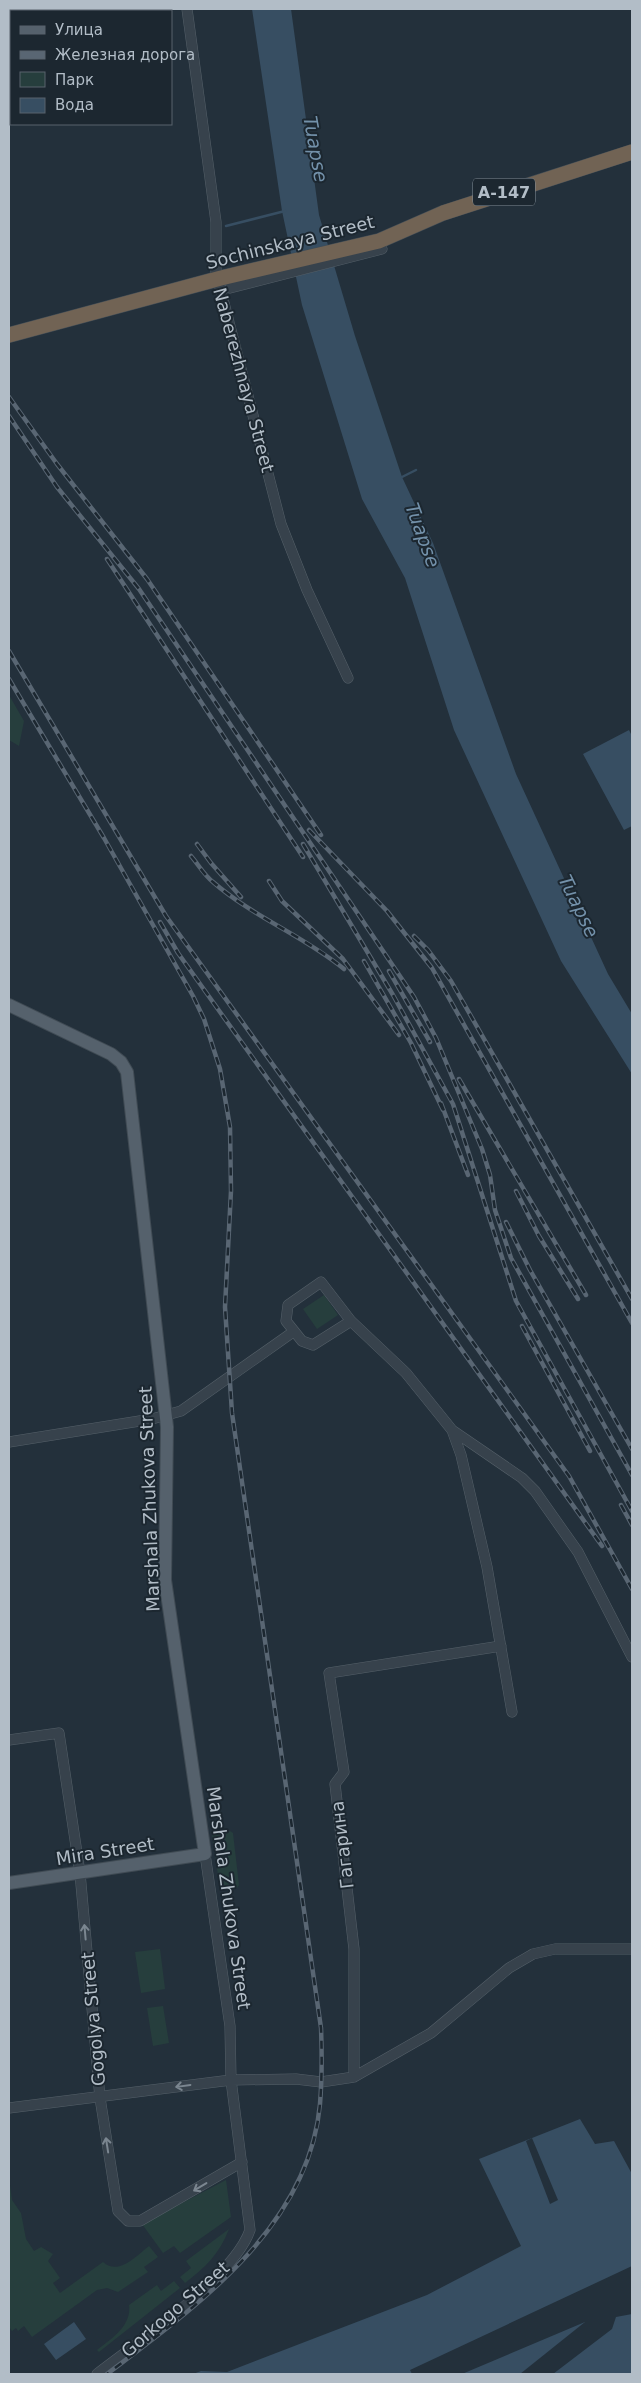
<svg xmlns="http://www.w3.org/2000/svg" width="641" height="2383" font-family="'DejaVu Sans',sans-serif">
<style>
.green{fill:#263e3d}
.water{fill:#374e62}
.pier{fill:#23303b}
.lines{fill:none;stroke-linecap:round;stroke-linejoin:round}
.stream{stroke:#374e62;stroke-width:2.5}
.minor-casing{stroke:#556069;stroke-width:11}
.major-casing{stroke:#404b54;stroke-width:14}
.highway-casing{stroke:#424d56;stroke-width:16}
.minor{stroke:#37424c;stroke-width:10}
.major{stroke:#55616c;stroke-width:12}
.highway{stroke:#716354;stroke-width:15}
.rail-casing{stroke:#596673;stroke-width:4.5}
.rail{stroke:#1c2730;stroke-width:2.5;stroke-dasharray:8;stroke-linecap:butt}
.oneway{stroke:#7b8690}
.labels{text-anchor:middle;dominant-baseline:central;stroke-width:4;stroke-linejoin:round;paint-order:stroke}
.shield{fill:#1c2730;stroke:#85909a;stroke-width:1}
.shield-label{font-size:16px;font-weight:bold;fill:#b2bdc7}
.street-label{font-size:18px;fill:#b2bdc7;stroke:#1c2730}
.water-label{font-size:19px;font-style:italic;fill:#7391aa;stroke:#1c2730}
</style>
<rect width="100%" height="100%" fill="#23303b"/>
<!-- green -->
<path class="green" d="M 9,695 L 24,721 L 19,746 L 9,740 Z
M 324,1295 L 338,1315 L 317,1329 L 303,1309 Z
M 230,1831 L 233,1833 L 239,1885 L 237,1888 L 224,1890 L 220,1888 L 212,1835 Z
M 160,1949 L 165,1989 L 141,1993 L 135,1952 Z
M 163,2006 L 169,2043 L 153,2046 L 147,2008 Z
M 9,2178 L 12,2200 L 21,2213 L 26,2239 L 34,2251 L 41,2247 L 53,2254 L 48,2261 L 60,2278 L 53,2283 L 60,2293 L 103,2262 C 119,2276 136,2256 149,2246 L 158,2257 L 144,2267 L 148,2272 L 118,2292 L 107,2288 L 97,2290 L 32,2337 L 24,2326 L 18,2331 L 16,2328 L 12,2331 L 9,2327 Z
M 226,2180 L 231,2217 L 180,2253 L 174,2246 L 163,2253 L 142,2224 Z
M 229,2229 C 220,2253 205,2268 185,2283 L 180,2277 L 191,2268 L 186,2261 Z
M 174,2281 L 180,2288 L 99,2352 L 97,2350 C 111,2339 132,2326 129,2305 L 157,2285 L 161,2291 Z"/>
<!-- water -->
<path class="water" d="M 252,9 L 291,9 L 319,215 L 355,336 L 402,477 L 433,543 L 516,774 L 608,974 L 632,1014 L 632,1074 L 561,961 L 454,730 L 405,578 L 362,499 L 302,305 L 282,211 Z
M 629,730 L 632,736 L 632,826 L 624,830 L 583,754 Z
M 580,2119 L 595,2144 L 614,2141 L 632,2174 L 632,2374 L 193,2374 L 201,2371 L 227,2372 L 427,2295 L 521,2246 L 479,2159 Z
M 74,2322 L 86,2339 L 56,2360 L 44,2344 Z"/>
<!-- pier -->
<path class="pier" d="M 532,2138 L 558,2200 L 550,2204 L 526,2141 Z
M 632,2266 L 632,2314 L 616,2317 L 612,2329 L 553,2374 L 520,2374 L 585,2322 L 462,2374 L 412,2374 L 410,2370 Z"/>
<g class="lines">
<!-- stream -->
<path class="stream" d="M 226,226 L 285,211
M 402,477 L 416,470"/>
<defs>
<path id="minor" d="M 187,9 L 216,222 L 216,272 L 281,524 L 307,590 L 348,678
M 230,288 L 382,249
M 351,1321 L 313,1345 L 302,1341 L 286,1321 L 288,1305 L 321,1282 L 351,1321 L 406,1373 L 452,1430 L 461,1455 L 487,1567 L 512,1712
M 452,1430 L 522,1478 L 535,1491 L 578,1552 L 632,1657
M 9,1442 L 152,1419 L 181,1411 L 293,1332
M 9,1740 L 59,1733 L 80,1873 L 100,2098 L 118,2211 L 128,2221 L 140,2221 L 242,2162
M 354,2077 L 354,1949 L 335,1784 L 344,1772 L 329,1673 L 501,1646
M 9,2108 L 231,2080 L 296,2079 L 321,2082 L 354,2077 L 431,2033 L 509,1968 L 533,1954 L 555,1949 L 632,1949
M 97,2374 C 138,2342 234,2277 250,2230 L 231,2080 L 230,2026 L 205,1854"/>
<path id="major" d="M 9,1005 L 111,1054 L 121,1062 L 127,1072 L 167,1427 L 165,1580 L 205,1854 L 9,1883"/>
<path id="highway" d="M 9,335 L 221,278 L 379,241 L 443,213 L 632,152"/>
</defs>
<!-- minor casing -->
<use href="#minor" class="minor-casing"/>
<!-- major casing -->
<use href="#major" class="major-casing"/>
<!-- highway casing -->
<use href="#highway" class="highway-casing"/>
<!-- minor -->
<use href="#minor" class="minor"/>
<!-- major -->
<use href="#major" class="major"/>
<!-- highway -->
<use href="#highway" class="highway"/>
<defs>
<path id="rail" d="M 9,397 L 57,464 L 147,579 L 321,835
M 9,416 L 57,487 L 139,589 L 414,997 L 436,1038 L 482,1149 L 490,1175 L 495,1210 L 511,1258 L 632,1475
M 107,559 L 303,857
M 9,651 L 166,916 L 569,1476 L 632,1589
M 9,679 L 104,838 L 193,996 L 204,1019 L 220,1069 L 230,1127 L 231,1191 L 225,1307 L 232,1413 L 321,2028 C 322,2053 322,2079 320,2104 C 309,2227 197,2306 107,2374
M 309,830 L 387,911 L 432,968 L 632,1323
M 197,844 L 211,863 L 241,897
M 303,844 L 393,995 L 453,1104 L 516,1301 L 632,1511
M 191,856 C 198,864 204,875 213,882 C 253,917 304,936 344,969
M 269,881 L 282,901 L 343,959 L 399,1035
M 160,922 L 178,953 L 220,1012 L 602,1546
M 414,936 L 428,950 L 451,981 L 632,1299
M 364,961 L 411,1043 L 443,1110
M 389,971 L 430,1042
M 459,1079 L 586,1295
M 441,1103 L 468,1175
M 516,1191 L 539,1236 L 578,1299
M 506,1222 L 530,1270 L 632,1449
M 522,1326 L 590,1451
M 621,1505 L 632,1525"/>
</defs>
<!-- rail casing -->
<use href="#rail" class="rail-casing"/>
<!-- rail -->
<use href="#rail" class="rail"/>
</g>
<!-- one-way arrows -->
<defs><path id="oneway-shaft" d="M-6 0H5M1.5-3L5.5 0L1.5 3" fill="none" stroke-width="1.6" stroke-linecap="round" stroke-linejoin="round" transform="scale(1.25)"/></defs>
<g class="oneway">
<use href="#oneway-shaft" transform="translate(85 1932) rotate(-95)"/>
<use href="#oneway-shaft" transform="translate(183 2086) rotate(172)"/>
<use href="#oneway-shaft" transform="translate(107 2145) rotate(-99)"/>
<use href="#oneway-shaft" transform="translate(200 2187) rotate(149)"/>
</g>
<g class="labels">
<!-- shield labels -->
<rect class="shield" x="473" y="178.5" width="62" height="27" rx="4"/>
<g class="shield-label">
<text x="504" y="192">А-147</text>
</g>
<!-- street labels -->
<g class="street-label">
<text transform="translate(290 242) rotate(-14)">Sochinskaya Street</text>
<text transform="translate(244 380) rotate(75)">Naberezhnaya Street</text>
<text transform="translate(149 1499) rotate(-92)">Marshala Zhukova Street</text>
<text transform="translate(342 1845) rotate(-97)">Гагарина</text>
<text transform="translate(105 1851) rotate(-9)">Mira Street</text>
<text transform="translate(229 1898) rotate(82)">Marshala Zhukova Street</text>
<text transform="translate(93 2019) rotate(-95)">Gogolya Street</text>
<text transform="translate(175 2309) rotate(-41)">Gorkogo Street</text>
</g>
<!-- water labels -->
<g class="water-label">
<text transform="translate(316 149) rotate(80)">Tuapse</text>
<text transform="translate(423 535) rotate(70)">Tuapse</text>
<text transform="translate(579 906) rotate(64)">Tuapse</text>
</g>
</g>
<!-- border -->
<rect width="641" height="2383" fill="none" stroke="#b2bdc7" stroke-width="20"/>
<!-- legend -->
<rect x="10" y="10" width="162" height="115" fill="#1c2730" stroke="#58636c"/>
<rect x="20" y="26" width="25" height="8" fill="#55616c" stroke="#58636c"/>
<text x="55" y="35" font-size="15" fill="#b2bdc7">Улица</text>
<rect x="20" y="51" width="25" height="8" fill="#596673" stroke="#58636c"/>
<text x="55" y="60" font-size="15" fill="#b2bdc7">Железная дорога</text>
<rect x="20" y="72" width="25" height="15" fill="#263e3d" stroke="#58636c"/>
<text x="55" y="85" font-size="15" fill="#b2bdc7">Парк</text>
<rect x="20" y="98" width="25" height="15" fill="#374e62" stroke="#58636c"/>
<text x="55" y="110" font-size="15" fill="#b2bdc7">Вода</text>
</svg>
